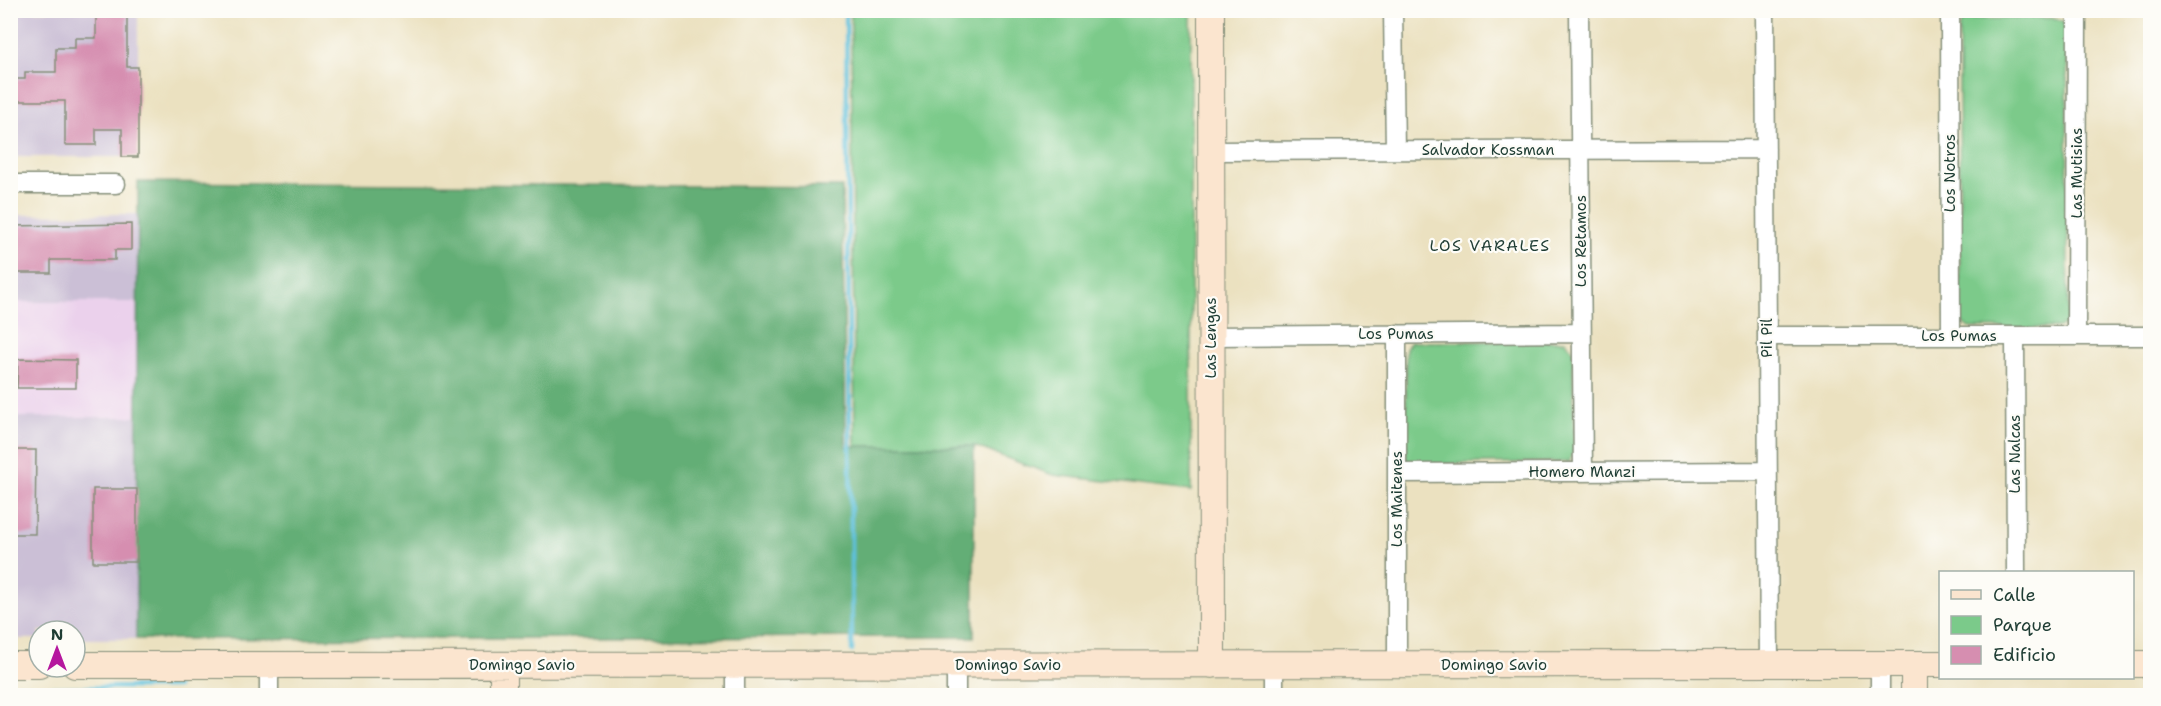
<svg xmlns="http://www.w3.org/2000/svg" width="2161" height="706" font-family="'Shantell Sans',sans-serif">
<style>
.built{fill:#ebd1ec}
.industrial{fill:#cbbfd6}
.green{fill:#7bca8a;stroke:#4d845f;stroke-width:1.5}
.forest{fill:#64ae76;stroke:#427655;stroke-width:1.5}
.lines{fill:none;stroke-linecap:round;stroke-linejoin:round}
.stream{stroke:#5ec1dc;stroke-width:4.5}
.building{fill:#d68eb0}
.street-casing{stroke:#858f7a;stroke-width:21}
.secondary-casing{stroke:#858f7a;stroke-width:28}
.street{stroke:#fff;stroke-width:18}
.secondary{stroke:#fbe5cf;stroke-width:26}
.labels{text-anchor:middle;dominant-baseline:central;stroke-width:4.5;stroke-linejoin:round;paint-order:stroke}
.street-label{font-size:15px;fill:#1f3d34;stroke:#fdfcf7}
.neighbourhood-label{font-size:16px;letter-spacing:1.5px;fill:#1f3d34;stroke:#fdfcf7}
</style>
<rect width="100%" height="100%" fill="#fdfcf7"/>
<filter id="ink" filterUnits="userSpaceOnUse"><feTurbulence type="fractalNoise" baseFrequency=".0167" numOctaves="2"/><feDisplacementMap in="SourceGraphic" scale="12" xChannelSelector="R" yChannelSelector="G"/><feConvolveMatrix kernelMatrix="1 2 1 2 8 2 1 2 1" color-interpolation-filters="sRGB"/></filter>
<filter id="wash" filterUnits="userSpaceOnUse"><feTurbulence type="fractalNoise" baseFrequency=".008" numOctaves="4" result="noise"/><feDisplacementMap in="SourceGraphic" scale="24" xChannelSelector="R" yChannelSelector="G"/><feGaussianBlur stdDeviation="1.35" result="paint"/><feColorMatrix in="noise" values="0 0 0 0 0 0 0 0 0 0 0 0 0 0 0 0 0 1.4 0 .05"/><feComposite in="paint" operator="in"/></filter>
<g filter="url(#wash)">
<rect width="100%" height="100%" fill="#ebe1c0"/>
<!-- built -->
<path class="built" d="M 10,302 L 137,302 L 137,417 L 11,417 Z"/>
<!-- industrial -->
<path class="industrial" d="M 10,11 L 138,11 L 138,157 L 11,157 Z
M 138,214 L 137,302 L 11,302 L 10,215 Z
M 10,417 L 137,417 L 136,639 L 75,639 L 75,631 L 39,631 L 39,639 L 11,639 Z"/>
<!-- green -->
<path class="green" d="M 851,11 L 1191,11 L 1191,491 L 1053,475 L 974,446 L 855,446 Z
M 1969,19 L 2054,18 L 2062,21 L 2067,27 L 2068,315 L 2066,323 L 2059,328 L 1969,328 L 1960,321 L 1959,29 L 1962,22 Z
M 1565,341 L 1573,351 L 1574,450 L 1569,462 L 1411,464 L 1406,459 L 1406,348 L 1411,342 Z"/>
<!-- forest -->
<path class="forest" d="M 138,182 L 842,187 L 846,446 L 974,446 L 974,637 L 136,639 Z"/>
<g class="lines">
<!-- stream -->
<path class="stream" d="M 846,10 L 852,651
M 10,688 L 177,687"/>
</g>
<g id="blocks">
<!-- building -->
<path class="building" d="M 96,10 L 127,10 L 127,67 L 138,67 L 138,157 L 122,157 L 122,129 L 96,129 L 96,145 L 65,145 L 65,101 L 10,101 L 10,79 L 25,79 L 25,72 L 56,72 L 56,48 L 75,48 L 75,38 L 96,38 Z
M 131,224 L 131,250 L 115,250 L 115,260 L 51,260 L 51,273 L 10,273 L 10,226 Z
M 18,359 L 76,360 L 76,388 L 17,388 Z
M 10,450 L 36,450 L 35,534 L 10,534 Z
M 93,489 L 137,489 L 137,562 L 93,562 Z"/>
</g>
</g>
<g filter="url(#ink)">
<use href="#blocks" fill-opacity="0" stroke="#858f7a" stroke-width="1.5"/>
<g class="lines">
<defs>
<path id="street" d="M 1393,10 L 1395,150
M 1579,10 L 1583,472
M 1765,10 L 1769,665
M 1950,10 L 1951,336
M 1211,151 L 1766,149
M 10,184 L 116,184
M 1211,336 L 1582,333
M 1767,336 L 2150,336
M 2015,336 L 2016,572
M 2076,336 L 2077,10
M 1397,473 L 1768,471
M 1880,664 L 1880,696
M 1274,665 L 1274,696
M 1397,665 L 1397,334
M 269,696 L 269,665
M 735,696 L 735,665
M 956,696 L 956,665"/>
<path id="secondary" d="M 1211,10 L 1212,665
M 1914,664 L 1914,696
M 2132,664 L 2150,664
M 10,665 L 39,665
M 75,665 L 1940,664
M 503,696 L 503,665"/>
</defs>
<!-- street casing -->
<use href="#street" class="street-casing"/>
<!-- secondary casing -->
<use href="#secondary" class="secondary-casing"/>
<!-- street -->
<use href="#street" class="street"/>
<!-- secondary -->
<use href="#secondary" class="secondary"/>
</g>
</g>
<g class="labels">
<!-- street labels -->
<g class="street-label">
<text x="1488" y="150">Salvador Kossman</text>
<text transform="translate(1950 173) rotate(-90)">Los Notros</text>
<text transform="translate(2077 173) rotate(-90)">Las Mutisias</text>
<text transform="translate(1581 241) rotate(-90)">Los Retamos</text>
<text x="1396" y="334">Los Pumas</text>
<text x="1959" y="336">Los Pumas</text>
<text transform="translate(1211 338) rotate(-90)">Las Lengas</text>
<text transform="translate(1767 338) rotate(-90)">Pil Pil</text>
<text transform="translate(2015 454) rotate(-90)">Las Nalcas</text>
<text x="1582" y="472">Homero Manzi</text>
<text transform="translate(1397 499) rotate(-90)">Los Maitenes</text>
<text x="522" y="665">Domingo Savio</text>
<text x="1008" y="665">Domingo Savio</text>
<text x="1494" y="665">Domingo Savio</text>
</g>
<!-- neighbourhood labels -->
<g class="neighbourhood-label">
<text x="1490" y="245">LOS VARALES</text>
</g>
</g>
<!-- margin -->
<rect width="2161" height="706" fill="none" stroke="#fdfcf7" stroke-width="36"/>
<!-- legend -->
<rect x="1939" y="571" width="195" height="108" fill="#fdfcf7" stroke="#a4b0a9" stroke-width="1.5"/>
<rect x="1951" y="590" width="30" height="9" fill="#fbe5cf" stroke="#a4b0a9" stroke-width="1.5"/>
<text x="1993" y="601" font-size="18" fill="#1f3d34">Calle</text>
<rect x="1951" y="616" width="30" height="18" fill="#7bca8a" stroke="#a4b0a9" stroke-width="1.5"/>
<text x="1993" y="631" font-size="18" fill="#1f3d34">Parque</text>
<rect x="1951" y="646" width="30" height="18" fill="#d68eb0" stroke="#a4b0a9" stroke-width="1.5"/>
<text x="1993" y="661" font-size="18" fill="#1f3d34">Edificio</text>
<!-- north arrow -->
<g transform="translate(57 649)"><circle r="28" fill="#fdfcf7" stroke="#a4b0a9" stroke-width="1.5"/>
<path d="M0-4.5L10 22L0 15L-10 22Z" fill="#b5179e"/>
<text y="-9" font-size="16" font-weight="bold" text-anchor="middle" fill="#1f3d34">N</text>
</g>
</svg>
